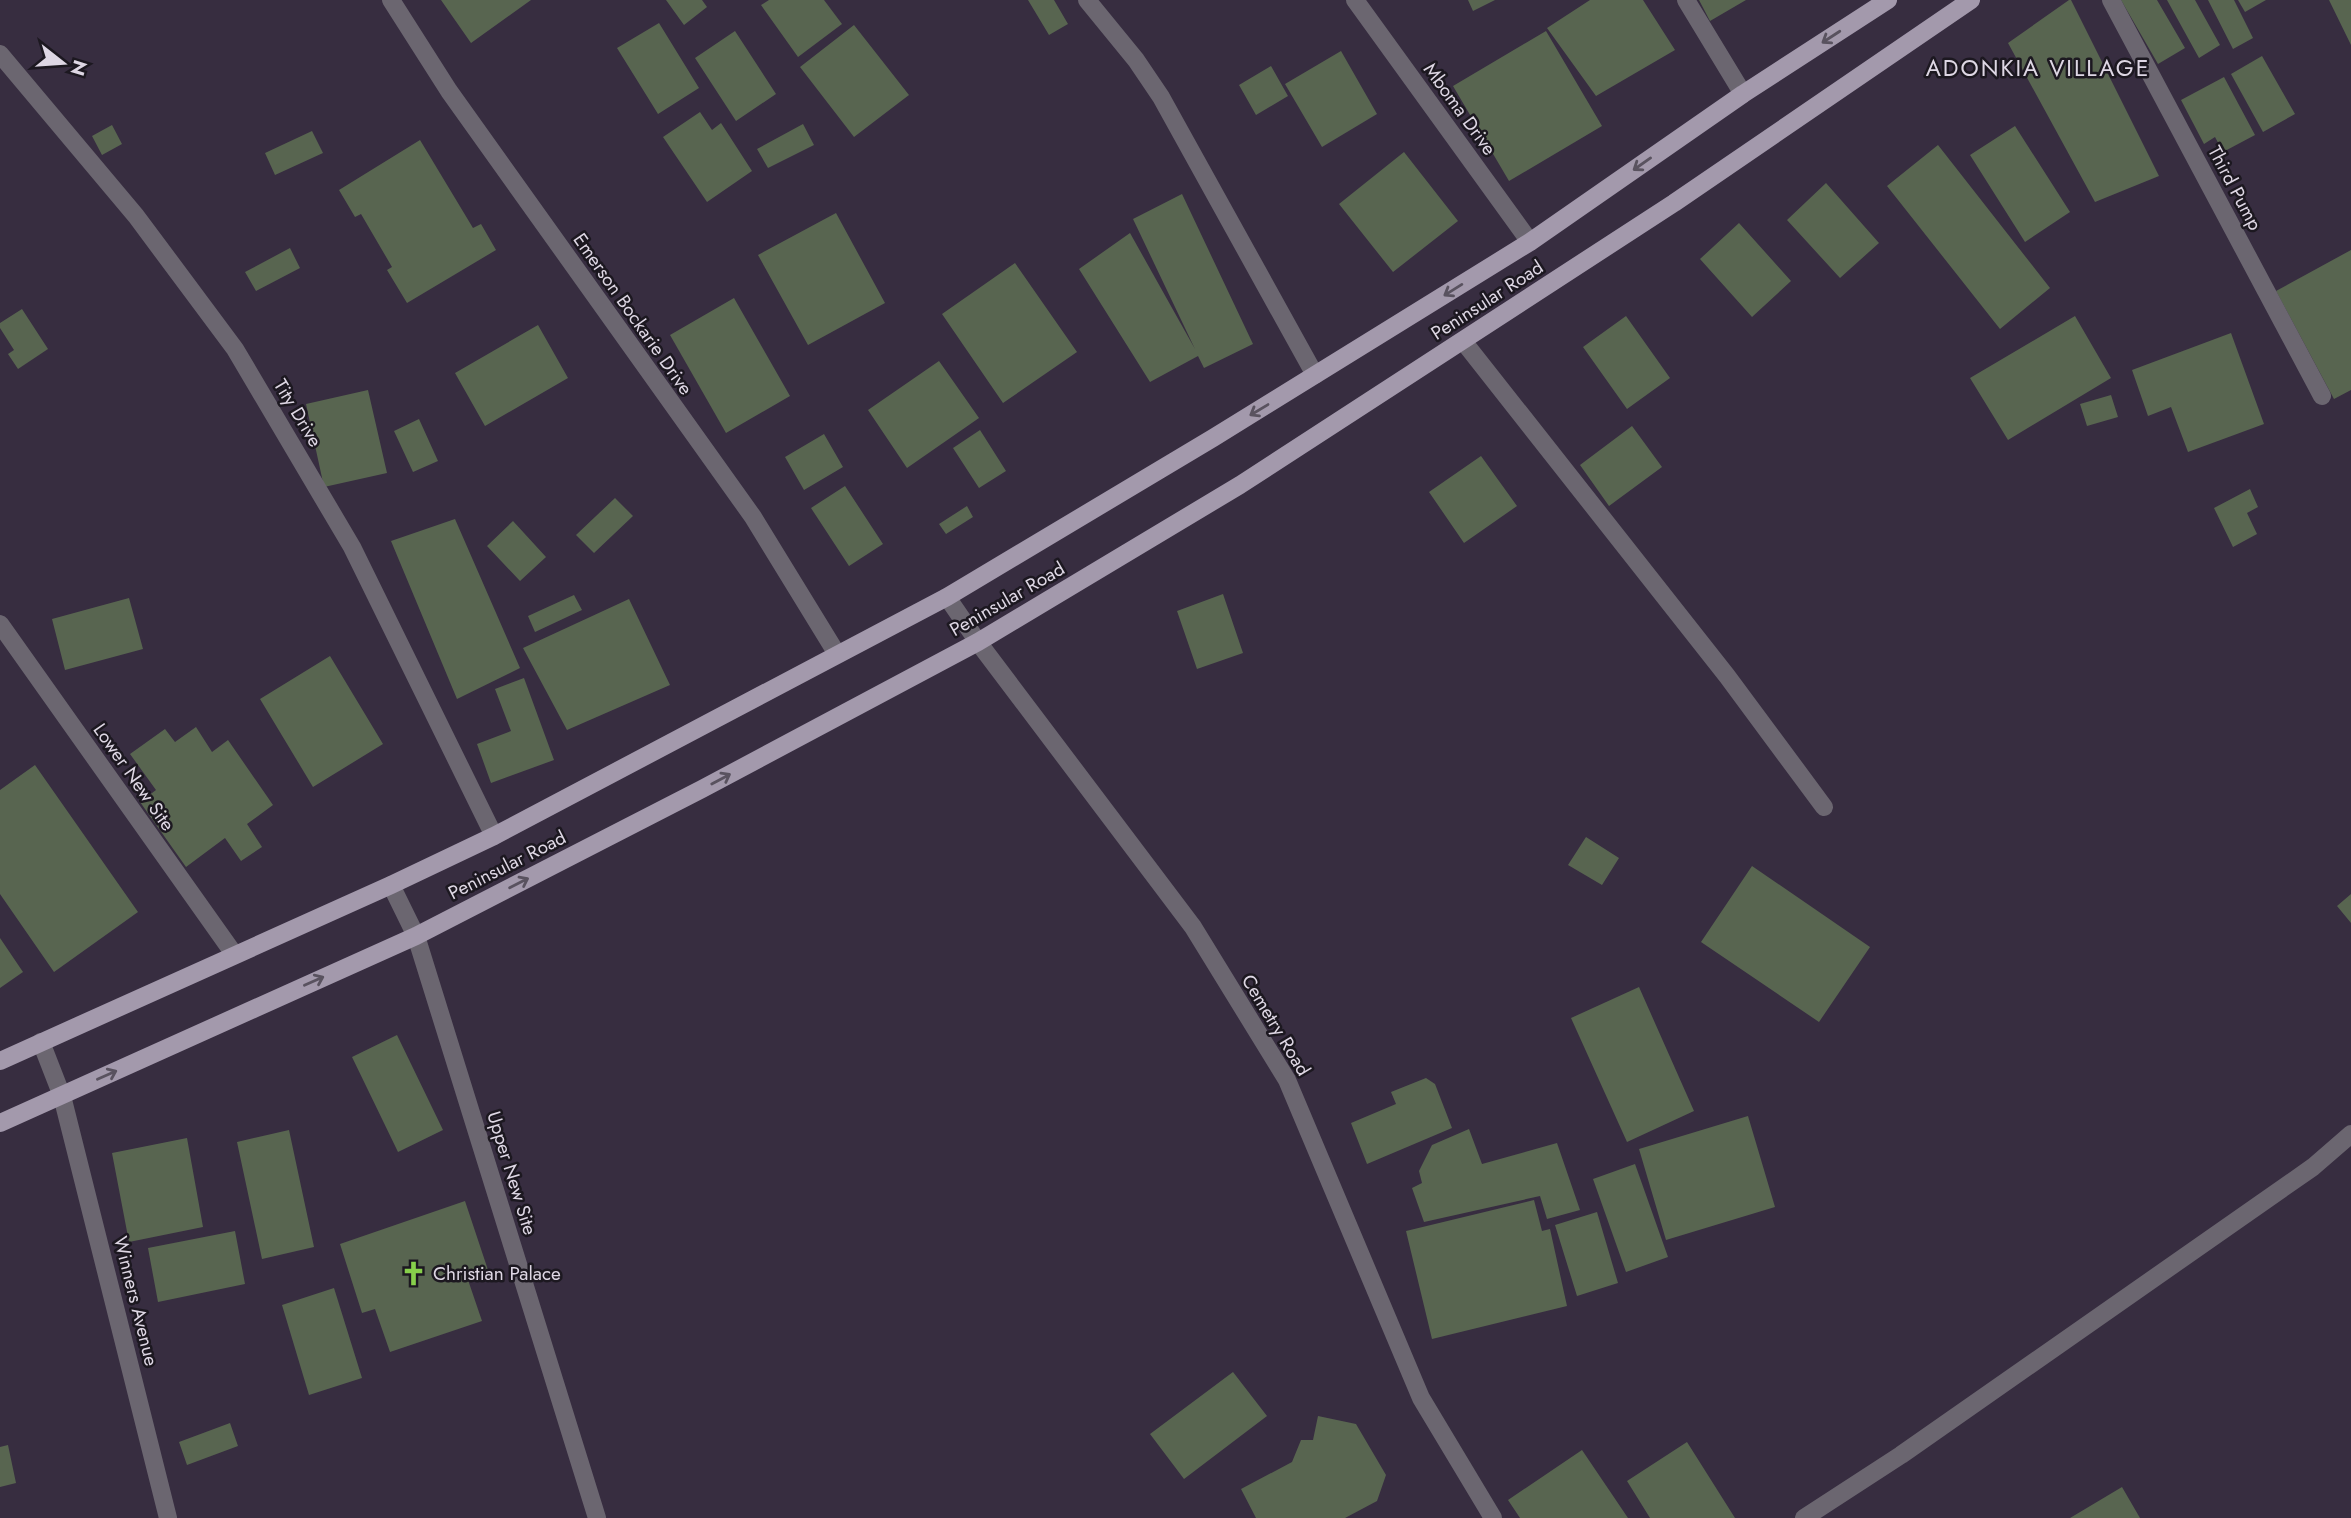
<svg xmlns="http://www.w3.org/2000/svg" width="2351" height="1518" font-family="Jost,sans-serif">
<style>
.building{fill:#586550}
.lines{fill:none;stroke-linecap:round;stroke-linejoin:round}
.minor{stroke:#6b6670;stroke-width:18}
.major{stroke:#a399ac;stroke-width:18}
.oneway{stroke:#59525f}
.labels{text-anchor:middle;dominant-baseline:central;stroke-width:5;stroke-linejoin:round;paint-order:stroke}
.street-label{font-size:19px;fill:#ded7e4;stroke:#1c1820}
.poi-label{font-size:19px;fill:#ded7e4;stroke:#1c1820;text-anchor:start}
.quarter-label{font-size:23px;letter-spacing:2px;fill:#ded7e4;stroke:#1c1820}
</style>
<rect width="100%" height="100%" fill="#372d40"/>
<!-- building -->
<path class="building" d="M 441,0 L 531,0 L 471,43 Z
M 666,0 L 702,0 L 707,7 L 684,25 Z
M 769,0 L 824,0 L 842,24 L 798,57 L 761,5 Z
M 1028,0 L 1054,0 L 1068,24 L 1049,35 Z
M 1468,0 L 1495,0 L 1473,11 Z
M 1590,0 L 1643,0 L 1675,50 L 1596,96 L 1547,28 Z
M 1699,0 L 1746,0 L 1710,21 Z
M 2069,0 L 2071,0 L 2159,176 L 2095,202 L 2008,43 Z
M 2121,0 L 2157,0 L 2185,48 L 2158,64 Z
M 2167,0 L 2195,0 L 2220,45 L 2199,58 Z
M 2208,0 L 2234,0 L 2253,38 L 2233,49 Z
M 2238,0 L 2266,0 L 2245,12 Z
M 2329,0 L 2351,0 L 2351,45 Z
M 659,23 L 699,88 L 658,114 L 617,48 Z
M 854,25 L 909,95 L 854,137 L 800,67 Z
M 735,31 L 776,94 L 736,121 L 695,58 Z
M 1546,31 L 1602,126 L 1509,181 L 1453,86 Z
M 1341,51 L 1377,114 L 1322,147 L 1285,84 Z
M 2262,56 L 2295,114 L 2263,132 L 2231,74 Z
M 1271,66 L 1288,96 L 1256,115 L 1239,85 Z
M 2224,77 L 2255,135 L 2223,152 L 2215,137 L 2204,144 L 2181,100 Z
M 700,112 L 712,130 L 721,123 L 752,171 L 707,202 L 663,137 Z
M 803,124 L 814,145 L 768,168 L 757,149 Z
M 112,125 L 122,144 L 102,155 L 92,136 Z
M 2015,126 L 2070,212 L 2025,242 L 1970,155 Z
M 312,131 L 323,153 L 275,175 L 265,153 Z
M 420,140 L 473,228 L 481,224 L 496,250 L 407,303 L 387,270 L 392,267 L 361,214 L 355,217 L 339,190 Z
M 1938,145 L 2050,288 L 2000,329 L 1887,186 Z
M 1404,152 L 1458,221 L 1393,272 L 1339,204 Z
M 1826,183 L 1879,243 L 1840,278 L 1787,220 Z
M 1182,194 L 1253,344 L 1204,368 L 1198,356 L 1150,382 L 1079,269 L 1130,233 L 1195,349 L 1133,219 Z
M 836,213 L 885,303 L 808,345 L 758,255 Z
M 1739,223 L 1791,281 L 1752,317 L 1700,259 Z
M 290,248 L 300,268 L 256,291 L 245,272 Z
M 2351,250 L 2351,390 L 2334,399 L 2276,291 Z
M 1015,263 L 1077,352 L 1003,403 L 942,314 Z
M 734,298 L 790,396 L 726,433 L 670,335 Z
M 22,309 L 48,349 L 18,369 L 8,354 L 14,350 L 0,328 L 0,323 Z
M 1626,316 L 1670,378 L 1627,409 L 1583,347 Z
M 2075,316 L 2111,378 L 2008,440 L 1970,378 Z
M 538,325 L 568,378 L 485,426 L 455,373 Z
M 2231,333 L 2264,424 L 2188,452 L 2171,407 L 2148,416 L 2132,370 Z
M 939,361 L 979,418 L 907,468 L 868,410 Z
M 368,390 L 387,473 L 324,487 L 306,404 Z
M 2111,395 L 2118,417 L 2087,426 L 2080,404 Z
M 419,419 L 438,461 L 413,472 L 394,431 Z
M 1632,426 L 1662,467 L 1609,506 L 1580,465 Z
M 980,430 L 1006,471 L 979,488 L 953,448 Z
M 824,434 L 843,467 L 804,490 L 785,457 Z
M 1481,456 L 1517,506 L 1464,543 L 1429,492 Z
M 845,486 L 883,544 L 849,566 L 811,508 Z
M 2250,489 L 2258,507 L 2247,513 L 2257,534 L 2233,547 L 2214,508 Z
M 615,498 L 633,516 L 594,553 L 576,535 Z
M 967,506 L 973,517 L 946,534 L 939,524 Z
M 455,519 L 520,668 L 457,699 L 391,541 Z
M 513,521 L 546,557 L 520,581 L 487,546 Z
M 1223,594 L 1243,653 L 1197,669 L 1177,611 Z
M 574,595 L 582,610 L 535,632 L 528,616 Z
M 129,598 L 143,649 L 65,670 L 52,619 Z
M 629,599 L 670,685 L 567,730 L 523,648 Z
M 330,656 L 383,744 L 313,787 L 260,699 Z
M 524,678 L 554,760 L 491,783 L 477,744 L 511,731 L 495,689 Z
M 196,727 L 212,752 L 228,740 L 273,805 L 247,824 L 262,847 L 241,861 L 225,838 L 186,867 L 140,802 L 156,790 L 130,754 L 165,729 L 175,742 Z
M 35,765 L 138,912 L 54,972 L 0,894 L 0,790 Z
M 1586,837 L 1619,858 L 1602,885 L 1568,865 Z
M 1752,866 L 1870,947 L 1819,1022 L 1701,942 Z
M 2351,894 L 2351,923 L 2337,906 Z
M 0,938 L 23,972 L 0,988 Z
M 1639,987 L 1694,1111 L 1627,1142 L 1571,1018 Z
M 397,1035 L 443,1130 L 398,1152 L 352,1057 Z
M 1426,1078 L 1435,1084 L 1452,1128 L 1367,1164 L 1351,1123 L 1396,1104 L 1391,1092 Z
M 1748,1116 L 1775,1207 L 1666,1240 L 1639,1149 Z
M 1469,1129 L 1482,1164 L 1557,1143 L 1580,1210 L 1547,1219 L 1540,1196 L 1424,1222 L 1412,1188 L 1422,1183 L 1419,1171 L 1432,1145 Z
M 289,1130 L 314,1247 L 262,1259 L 237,1142 Z
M 187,1138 L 203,1227 L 129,1242 L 112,1153 Z
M 1635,1164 L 1668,1257 L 1626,1272 L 1593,1179 Z
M 1534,1200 L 1542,1231 L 1550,1229 L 1567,1306 L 1432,1339 L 1406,1231 Z
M 465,1201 L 488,1270 L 467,1277 L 482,1321 L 390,1352 L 375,1309 L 362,1313 L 340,1244 Z
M 1597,1212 L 1618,1283 L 1577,1296 L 1555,1225 Z
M 235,1231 L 245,1284 L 158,1302 L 148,1248 Z
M 334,1288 L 362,1378 L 309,1395 L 282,1305 Z
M 1233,1372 L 1267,1416 L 1184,1479 L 1150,1434 Z
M 1318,1416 L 1356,1424 L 1386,1475 L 1377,1501 L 1345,1518 L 1256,1518 L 1241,1489 L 1292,1462 L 1301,1440 L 1313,1440 Z
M 230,1423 L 238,1446 L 187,1465 L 179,1442 Z
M 1687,1442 L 1735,1518 L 1650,1518 L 1627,1481 Z
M 8,1445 L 16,1483 L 0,1487 L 0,1447 Z
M 1582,1450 L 1628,1518 L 1520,1518 L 1508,1500 Z
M 2122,1487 L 2140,1518 L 2070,1518 Z"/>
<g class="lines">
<!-- minor -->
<path class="minor" d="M 391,0 L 449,91 L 753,517 L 837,654
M 1087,0 L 1136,60 L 1161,97 L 1315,375
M 1355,0 L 1530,242
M 1686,0 L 1743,94
M 2111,0 L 2322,396
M 0,54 L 136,216 L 235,349 L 352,547 L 494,836
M 1463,341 L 1727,676 L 1824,807
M 947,597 L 978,642 L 1193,927 L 1287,1080 L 1421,1398 L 1493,1518
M 0,624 L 234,954
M 391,885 L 416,936 L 597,1518
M 41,1042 L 62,1096 L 168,1518
M 1804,1518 L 1901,1455 L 2313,1167 L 2351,1134"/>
<!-- major -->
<path class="major" d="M 0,1061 L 391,885 L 494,836 L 947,597 L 1213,438 L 1530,242 L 1743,94 L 1888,0
M 0,1123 L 416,936 L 702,789 L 978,642 L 1240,485 L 1674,203 L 1971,0"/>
</g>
<!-- one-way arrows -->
<defs><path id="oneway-shaft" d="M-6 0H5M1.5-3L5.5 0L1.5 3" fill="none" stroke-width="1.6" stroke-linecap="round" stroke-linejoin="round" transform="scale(1.75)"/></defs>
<g class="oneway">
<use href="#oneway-shaft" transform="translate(1831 37) rotate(147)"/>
<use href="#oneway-shaft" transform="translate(1642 164) rotate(145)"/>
<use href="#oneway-shaft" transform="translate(1453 290) rotate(148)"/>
<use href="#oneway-shaft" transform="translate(1259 410) rotate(149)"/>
<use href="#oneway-shaft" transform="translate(721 779) rotate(-28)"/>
<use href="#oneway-shaft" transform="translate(519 883) rotate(-27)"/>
<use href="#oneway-shaft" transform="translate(314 981) rotate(-24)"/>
<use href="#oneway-shaft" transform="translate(107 1075) rotate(-24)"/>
</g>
<!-- icons -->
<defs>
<symbol id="church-bare" viewBox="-9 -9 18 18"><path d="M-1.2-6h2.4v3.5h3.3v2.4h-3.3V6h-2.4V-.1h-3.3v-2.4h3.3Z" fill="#87cf4b" stroke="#1c1820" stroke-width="2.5" paint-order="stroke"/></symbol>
</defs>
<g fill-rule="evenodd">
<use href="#church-bare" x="396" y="1256" width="35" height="35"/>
</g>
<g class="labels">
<!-- street labels -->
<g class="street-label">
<text transform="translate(1460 109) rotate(54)">Mboma Drive</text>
<text transform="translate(2235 188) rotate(62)">Third Pump</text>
<text transform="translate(1487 300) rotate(-33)">Peninsular Road</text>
<text transform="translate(633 314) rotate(55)">Emerson Bockarie Drive</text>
<text transform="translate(298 413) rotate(59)">Tity Drive</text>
<text transform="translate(1007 599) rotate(-30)">Peninsular Road</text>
<text transform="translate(134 777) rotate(55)">Lower New Site</text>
<text transform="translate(507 865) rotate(-27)">Peninsular Road</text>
<text transform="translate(1276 1025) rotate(59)">Cemetry Road</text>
<text transform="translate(512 1173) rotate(73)">Upper New Site</text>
<text transform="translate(136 1301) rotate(76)">Winners Avenue</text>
</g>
<!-- poi labels -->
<g class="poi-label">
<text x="433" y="1273">Christian Palace</text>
</g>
<!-- quarter labels -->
<g class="quarter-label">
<text x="2038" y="68">ADONKIA VILLAGE</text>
</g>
</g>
<!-- north arrow -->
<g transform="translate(63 63) rotate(107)" stroke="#1c1820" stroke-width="5" paint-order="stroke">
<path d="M0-5L12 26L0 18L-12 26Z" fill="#ded7e4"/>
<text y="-10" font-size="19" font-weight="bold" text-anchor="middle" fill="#ded7e4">N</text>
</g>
</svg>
